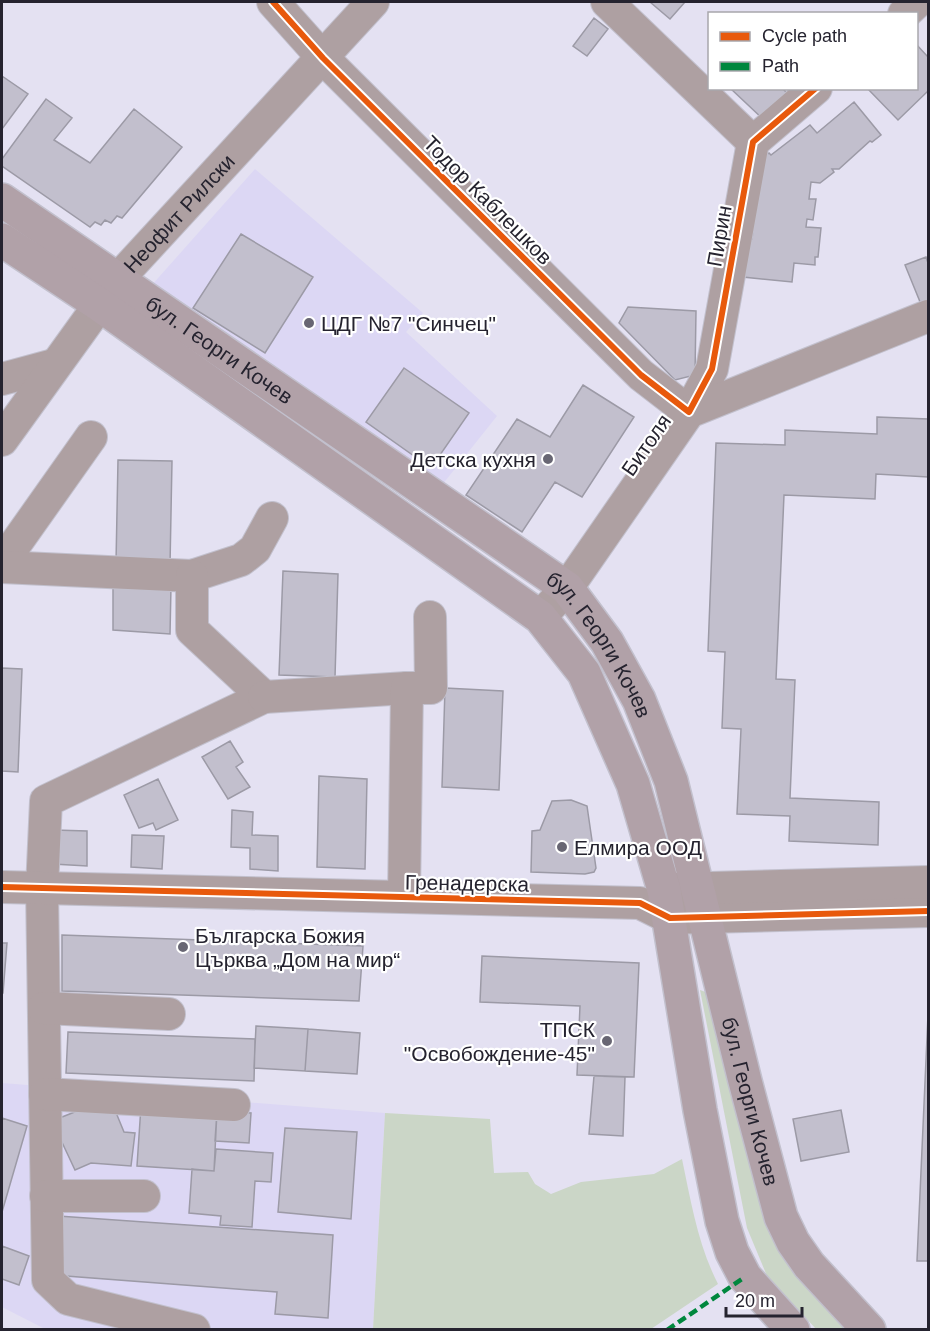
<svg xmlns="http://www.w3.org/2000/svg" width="930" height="1331" font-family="Helvetica,sans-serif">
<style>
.built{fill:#dcd7f4}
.green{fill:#cbd6c7}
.building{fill:#c2bfcd;stroke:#9c9aa6;stroke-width:1.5}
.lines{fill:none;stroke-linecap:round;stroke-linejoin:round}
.minor-casing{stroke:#c2c0cd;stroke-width:34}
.major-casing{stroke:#c2c0cd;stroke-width:36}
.minor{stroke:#aea0a2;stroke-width:32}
.major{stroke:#b1a1a8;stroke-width:33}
.quiet{stroke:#00873e;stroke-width:4.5;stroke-dasharray:9 4.5;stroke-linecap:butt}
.cycleway-casing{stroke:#fff;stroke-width:10}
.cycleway{stroke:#e8590c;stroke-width:6}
.poi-dot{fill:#686673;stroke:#fff;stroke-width:2}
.labels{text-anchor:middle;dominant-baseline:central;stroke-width:4.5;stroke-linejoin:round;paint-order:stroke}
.street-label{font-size:21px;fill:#25232f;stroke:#fff}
.poi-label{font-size:21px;fill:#25232f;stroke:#fff;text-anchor:start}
</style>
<rect width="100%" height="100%" fill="#e4e1f2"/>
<!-- built -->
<path class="built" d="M 255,169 L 423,313 L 406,332 L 497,416 L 442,485 L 151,286 Z
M 2,1083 L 385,1113 L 373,1329 L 45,1329 L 2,1307 Z"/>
<!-- green -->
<path class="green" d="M 700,990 L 711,994 L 720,1053 L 783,1243 L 854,1329 L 816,1329 L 767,1276 L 747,1228 Z
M 385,1113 L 490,1119 L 494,1173 L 528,1172 L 535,1184 L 551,1194 L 581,1182 L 654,1174 L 682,1159 C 691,1202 698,1245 718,1284 L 651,1329 L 373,1329 Z"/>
<!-- building -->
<path class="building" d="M 650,2 L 685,2 L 670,19 Z
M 594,18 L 608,29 L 587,56 L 573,46 Z
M 916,44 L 928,57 L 928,91 L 898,120 L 867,88 L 916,88 Z
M 2,76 L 28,94 L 2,129 Z
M 730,88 L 782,88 L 789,95 L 765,121 Z
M 46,99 L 72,118 L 54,140 L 90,163 L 134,109 L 182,147 L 122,218 L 117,216 L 111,223 L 105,220 L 101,225 L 95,222 L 90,227 L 2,166 L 2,159 Z
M 854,102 L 881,135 L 872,142 L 870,141 L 839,169 L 832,169 L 834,172 L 820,183 L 811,182 L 809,199 L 816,199 L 813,220 L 807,219 L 806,227 L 821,228 L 818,257 L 815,257 L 815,265 L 794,263 L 792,282 L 743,277 L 747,239 L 752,239 L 761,159 L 769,153 L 771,155 L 810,125 L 817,133 Z
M 241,234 L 313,277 L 265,353 L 193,308 Z
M 926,257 L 928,263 L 928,312 L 925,314 L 905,265 Z
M 628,307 L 696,311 L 695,375 L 675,380 L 619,323 Z
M 404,368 L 469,413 L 431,468 L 366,422 Z
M 583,385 L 634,417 L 582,497 L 555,482 L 522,532 L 466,495 L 517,419 L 550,437 Z
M 877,417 L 928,419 L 928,477 L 876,474 L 875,499 L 784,495 L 776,679 L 795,680 L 790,798 L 879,802 L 878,845 L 789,841 L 790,816 L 737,814 L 741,729 L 722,728 L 725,652 L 708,651 L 716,443 L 785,445 L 785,430 L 877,434 Z
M 118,460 L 172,461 L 170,565 L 116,563 Z
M 283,571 L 338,574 L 335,677 L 279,675 Z
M 113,584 L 171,586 L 170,634 L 113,630 Z
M 2,668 L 22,669 L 18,772 L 2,771 Z
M 445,688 L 503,691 L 499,790 L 442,787 Z
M 230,741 L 243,762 L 236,767 L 250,787 L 228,799 L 202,757 Z
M 319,776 L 367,779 L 365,869 L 317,867 Z
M 158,779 L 178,820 L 156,830 L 153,823 L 139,828 L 124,795 Z
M 571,800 L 587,806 L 596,868 L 594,872 L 585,874 L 531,872 L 532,831 L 540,830 L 552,801 Z
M 232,810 L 253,812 L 252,835 L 278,836 L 278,871 L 250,869 L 250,848 L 231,847 Z
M 54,830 L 87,831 L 87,866 L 53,864 Z
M 132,835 L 164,836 L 162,869 L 131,867 Z
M 62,935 L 363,946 L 359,1001 L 62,991 Z
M 2,943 L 7,943 L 3,993 L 2,993 Z
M 482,956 L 639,963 L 634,1077 L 577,1075 L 580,1006 L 480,1002 Z
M 928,1015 L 928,1261 L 917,1261 Z
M 256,1026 L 308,1029 L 305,1071 L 254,1068 Z
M 308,1029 L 360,1033 L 357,1074 L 305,1071 Z
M 68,1032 L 255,1039 L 254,1081 L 66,1073 Z
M 594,1076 L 625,1077 L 623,1136 L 589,1134 Z
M 110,1098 L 124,1132 L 135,1133 L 131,1166 L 91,1163 L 75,1170 L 52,1121 Z
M 141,1106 L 217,1111 L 214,1171 L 137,1166 Z
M 841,1110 L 849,1152 L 801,1161 L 793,1119 Z
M 217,1111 L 251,1113 L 249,1143 L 215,1141 Z
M 2,1118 L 27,1126 L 2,1212 Z
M 285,1128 L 357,1132 L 351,1219 L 278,1212 Z
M 216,1149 L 273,1153 L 271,1182 L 255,1181 L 252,1227 L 220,1225 L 221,1216 L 189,1213 L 192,1169 L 214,1171 Z
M 58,1216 L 333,1235 L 328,1318 L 275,1314 L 277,1292 L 53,1275 Z
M 2,1246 L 29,1256 L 19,1285 L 2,1279 Z"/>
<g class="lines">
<defs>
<g id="minor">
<path d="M 273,2 L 323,58 L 641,375 L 689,412 L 712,369 L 753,142 L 816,88"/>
<path d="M 607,2 L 753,142"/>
<path d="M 904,14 L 917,2"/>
<path d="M 2,379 L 54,365"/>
<path id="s1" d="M 2,440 L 118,279 L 373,2"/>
<path d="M 2,563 L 91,437"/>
<path d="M 2,567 L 192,576 L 241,560 L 255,549 L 272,518"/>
<path d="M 192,576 L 192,630 L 264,697 L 46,801 L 42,888 L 48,1280 L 68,1299 L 194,1330"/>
<path d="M 540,617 L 567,588 L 689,412 L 928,316"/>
<path d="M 264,697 L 407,688"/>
<path d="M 2,887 L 640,903 L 670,918 L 928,911"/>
<path d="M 672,889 L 928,882"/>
<path d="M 404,897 L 407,688 L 431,688 L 430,617"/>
<path d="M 44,1008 L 169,1014"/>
<path d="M 45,1094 L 234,1105"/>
<path d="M 46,1196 L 144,1196"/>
</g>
<g id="major">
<path id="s2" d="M 2,200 L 567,588 L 607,642 L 639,700 L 671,781 L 745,1081 L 781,1217 L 793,1242 L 809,1265 L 869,1330"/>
<path d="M 2,240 L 100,305 L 540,617 L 584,673 L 633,784 L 664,890 L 700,1110 L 722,1221 L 732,1252 L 745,1277 L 793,1330"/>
</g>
</defs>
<!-- minor casing -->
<use href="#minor" class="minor-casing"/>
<!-- major casing -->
<use href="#major" class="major-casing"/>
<!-- minor -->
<use href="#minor" class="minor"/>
<!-- major -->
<use href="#major" class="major"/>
<!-- quiet -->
<path class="quiet" d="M 667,1330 L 745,1277"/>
<defs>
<path id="cycleway" d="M 273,2 L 323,58 L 641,375 L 689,412 L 712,369 L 753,142 L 816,88
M 2,887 L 640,903 L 670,918 L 928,911"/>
</defs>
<!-- cycleway casing -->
<use href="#cycleway" class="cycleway-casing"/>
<!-- cycleway -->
<use href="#cycleway" class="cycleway"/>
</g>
<!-- markers -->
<g class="poi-dot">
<circle cx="309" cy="323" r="6"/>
<circle cx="548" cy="459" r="6"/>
<circle cx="562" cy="847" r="6"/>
<circle cx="183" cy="947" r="6"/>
<circle cx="607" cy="1041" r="6"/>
</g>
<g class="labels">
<!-- street labels -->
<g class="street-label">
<text transform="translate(488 200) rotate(45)">Тодор Каблешков</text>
<text stroke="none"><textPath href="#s1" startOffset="288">Неофит Рилски</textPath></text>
<text transform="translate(719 236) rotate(-80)">Пирин</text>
<text stroke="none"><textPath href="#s2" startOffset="264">бул. Георги Кочев</textPath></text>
<text transform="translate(646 445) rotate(-55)">Битоля</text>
<text stroke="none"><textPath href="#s2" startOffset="750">бул. Георги Кочев</textPath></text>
<text transform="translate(467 883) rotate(1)">Гренадерска</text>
<text stroke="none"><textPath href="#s2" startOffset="1236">бул. Георги Кочев</textPath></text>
</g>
<!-- poi labels -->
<g class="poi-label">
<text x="321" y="323">ЦДГ №7 "Синчец"</text>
<text x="536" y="459" text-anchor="end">Детска кухня</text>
<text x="574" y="847">Елмира ООД</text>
<text x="195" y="935">Българска Божия<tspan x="195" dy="24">Църква „Дом на мир“</tspan></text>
<text x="595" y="1029" text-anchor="end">ТПСК<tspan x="595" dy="24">"Освобождение-45"</tspan></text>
</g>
</g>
<!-- border -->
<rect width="930" height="1331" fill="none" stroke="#25232f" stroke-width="6"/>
<!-- legend -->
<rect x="708" y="12" width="210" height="78" fill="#ffffff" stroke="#a8a7ac" stroke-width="1.5"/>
<rect x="720" y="32" width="30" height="9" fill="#e8590c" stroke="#a8a7ac" stroke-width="1.5"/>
<text x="762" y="42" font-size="18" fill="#25232f">Cycle path</text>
<rect x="720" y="62" width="30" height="9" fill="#00873e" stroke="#a8a7ac" stroke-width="1.5"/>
<text x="762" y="72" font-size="18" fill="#25232f">Path</text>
<!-- scale -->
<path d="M726 1307v9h76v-9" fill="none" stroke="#25232f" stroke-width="3"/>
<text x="735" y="1307" font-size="18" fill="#25232f" stroke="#ffffff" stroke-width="4.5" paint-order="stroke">20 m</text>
</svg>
